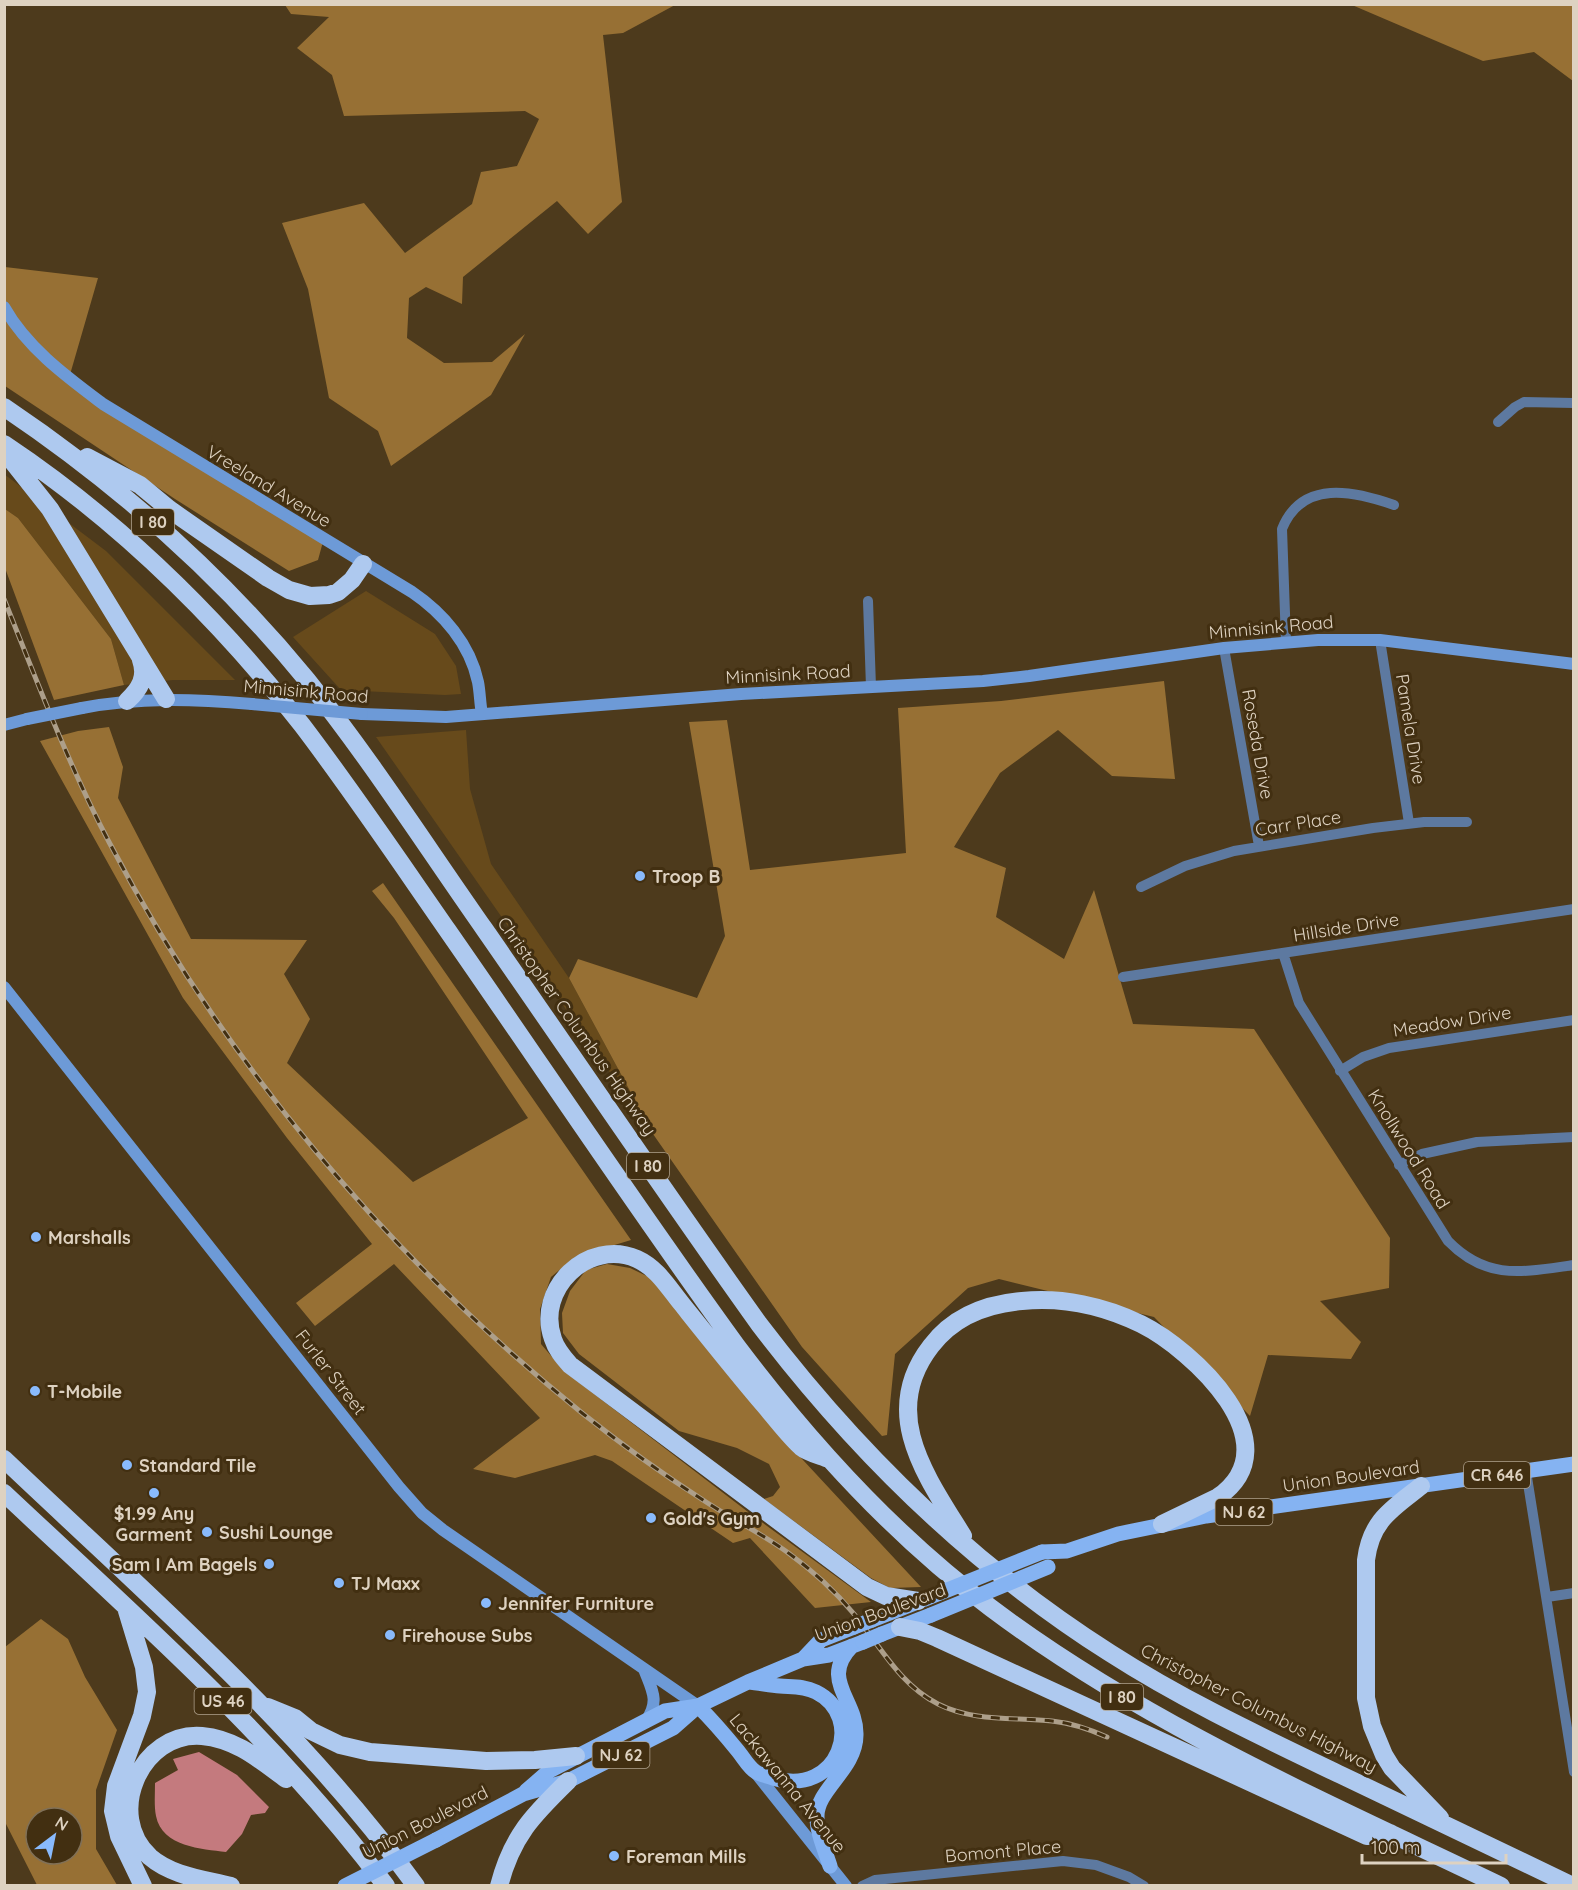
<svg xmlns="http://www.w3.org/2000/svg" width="1578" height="1890" font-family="Quicksand,sans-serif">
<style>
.green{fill:#674a1b}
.forest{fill:#977034;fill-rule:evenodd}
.water{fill:#c47a7e}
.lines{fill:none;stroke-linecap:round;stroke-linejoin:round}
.street{stroke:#5d79a0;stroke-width:10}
.secondary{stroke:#6d9ad7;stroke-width:12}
.primary{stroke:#85b3f2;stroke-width:15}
.highway{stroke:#aec9ef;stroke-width:18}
.rail-casing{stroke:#ad9f8a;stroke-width:5}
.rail{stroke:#422f11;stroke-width:3;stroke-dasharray:9;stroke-linecap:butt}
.secondary-bridge{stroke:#6d9ad7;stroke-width:12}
.primary-bridge{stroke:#85b3f2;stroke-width:15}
.poi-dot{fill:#89bafc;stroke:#422f11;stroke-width:2}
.labels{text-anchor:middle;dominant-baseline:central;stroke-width:6;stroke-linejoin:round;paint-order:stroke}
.shield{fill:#422f11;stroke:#afa18c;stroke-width:1.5}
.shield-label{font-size:16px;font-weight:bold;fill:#ded2c1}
.street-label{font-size:18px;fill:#ded2c1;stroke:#422f11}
.poi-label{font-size:18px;font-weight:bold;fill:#ded2c1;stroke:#422f11;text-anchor:start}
</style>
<rect width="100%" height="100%" fill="#4d3a1c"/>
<!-- green -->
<path class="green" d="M 4,474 L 106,551 L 235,680 L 173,680 L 124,685 L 111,639 L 18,518 L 5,509 Z
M 366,591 L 435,634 L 456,666 L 461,694 L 445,695 L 341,690 L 293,637 Z
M 466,730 L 470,789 L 491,864 L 569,978 L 636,1102 L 632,1104 L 376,737 Z"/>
<!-- forest -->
<path class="forest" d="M 285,5 L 675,5 L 623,33 L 603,35 L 622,202 L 588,234 L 557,201 L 463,277 L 462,304 L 426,287 L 409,298 L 407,338 L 444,363 L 492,362 L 525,334 L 491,395 L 391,466 L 378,431 L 329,398 L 308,289 L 282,223 L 364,203 L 405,253 L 472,204 L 481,172 L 517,166 L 539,119 L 525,111 L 344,116 L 332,75 L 297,48 L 329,17 L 291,14 Z
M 1352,5 L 1573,5 L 1573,81 L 1534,52 L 1483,61 Z
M 5,267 L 98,278 L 69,378 L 324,538 L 318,560 L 289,571 L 175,499 L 5,386 Z
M 5,509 L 18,518 L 111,639 L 124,685 L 54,700 L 5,568 Z
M 1164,681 L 1175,779 L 1112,776 L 1058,730 L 1000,773 L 954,847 L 1006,868 L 996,917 L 1064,959 L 1094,890 L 1133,1024 L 1254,1029 L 1390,1238 L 1389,1288 L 1320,1301 L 1361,1342 L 1351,1359 L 1268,1355 L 1250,1416 L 1154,1317 L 999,1279 L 968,1288 L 895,1354 L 887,1435 L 882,1436 L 802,1347 L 632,1104 L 636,1102 L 569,978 L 578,959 L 697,998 L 725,936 L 689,722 L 727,720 L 750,870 L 906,853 L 898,708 L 1001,701 Z
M 109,727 L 123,767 L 118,798 L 191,939 L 307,940 L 284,974 L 310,1019 L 287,1063 L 413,1182 L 528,1118 L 394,918 L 372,891 L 383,883 L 631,1240 L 575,1257 L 551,1277 L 540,1309 L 541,1344 L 564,1371 L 752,1515 L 871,1602 L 815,1608 L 750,1538 L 733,1543 L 612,1461 L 595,1455 L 515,1478 L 473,1469 L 540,1418 L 394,1264 L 315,1326 L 296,1303 L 372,1244 L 287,1138 L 183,998 L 40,741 L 78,731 Z
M 607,1264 L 630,1268 L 653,1279 L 777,1432 L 921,1587 L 890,1588 L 871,1578 L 764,1499 L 773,1496 L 780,1487 L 769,1464 L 737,1448 L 679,1431 L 579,1354 L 563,1333 L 562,1313 L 570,1291 L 586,1270 Z
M 41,1619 L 68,1639 L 85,1677 L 117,1730 L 96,1790 L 96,1849 L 117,1885 L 37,1885 L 5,1822 L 5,1647 ZM 36,1818 L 72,1818 L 72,1854 L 36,1854 Z"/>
<!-- water -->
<path class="water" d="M 199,1752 L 237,1775 L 269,1807 L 265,1813 L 251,1815 L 242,1834 L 226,1852 C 202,1849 162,1847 156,1816 C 154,1806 155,1794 155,1783 L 178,1770 L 173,1759 Z"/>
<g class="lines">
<!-- street -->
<path class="street" d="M 1498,422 L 1515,407 L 1524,402 L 1574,403
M 868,601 L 871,687
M 1380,640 L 1409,823
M 1286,642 L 1282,529 C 1302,479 1354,491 1394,505
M 1224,648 L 1259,846
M 1141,887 L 1185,866 L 1234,851 L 1373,828 L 1424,822 L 1467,822
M 1283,953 L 1299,1003 L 1448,1241 C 1487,1281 1523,1272 1574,1265
M 1123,977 L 1574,909
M 1340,1071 L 1363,1057 L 1389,1048 L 1574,1020
M 1399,1165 L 1422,1154 L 1477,1142 L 1574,1137
M 1526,1471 L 1574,1772
M 1547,1597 L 1574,1593
M 862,1886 L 875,1880 L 1063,1861 L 1096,1865 L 1129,1877 L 1144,1886"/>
<!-- secondary -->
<path class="secondary" d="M 4,307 C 27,348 67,377 103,404 L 412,592 C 443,613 470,644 478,682 C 480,692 480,704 482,714
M 82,708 C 139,697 194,699 252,704
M 362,714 L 446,717 L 741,694 L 983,681 L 1029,676 L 1224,648 L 1318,640 L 1380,640 L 1574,664
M 4,725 L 27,719
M 4,987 L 399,1487 L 422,1513 L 443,1530 L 698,1706
M 644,1669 C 652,1690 660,1701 646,1721
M 755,1772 L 846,1886"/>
<!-- primary -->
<path class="primary" d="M 1042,1552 L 1067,1551 L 1118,1534 L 1206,1516 L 1574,1464
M 872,1620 L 920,1601
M 882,1634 L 931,1615
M 803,1659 L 821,1640 L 854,1627
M 698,1706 C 712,1720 725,1735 738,1751 C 743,1757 749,1768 756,1772 C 760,1775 768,1776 773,1778 C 839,1798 866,1717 816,1692 C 804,1686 793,1687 780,1686 C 769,1685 759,1683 748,1682
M 526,1791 L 549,1771 L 665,1711 L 698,1706
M 436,1840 L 523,1794 L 568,1781 L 673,1728 L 698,1706 L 748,1682 L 803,1659 L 829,1655 L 863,1642
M 830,1866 C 825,1850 817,1833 817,1817 C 816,1790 856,1769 856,1735 C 857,1699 819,1680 852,1646"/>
<!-- highway -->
<path class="highway" d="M 4,407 C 117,483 221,575 307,680 C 371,760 426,846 485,930 C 576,1061 666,1194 759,1324 C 857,1453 973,1566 1110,1653 C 1183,1700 1262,1737 1341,1775 C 1418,1812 1495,1849 1573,1886
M 4,444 C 118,520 218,618 302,725 C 353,792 400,862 448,931 C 544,1069 637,1209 736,1345 C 809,1442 893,1535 991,1608 C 1147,1725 1326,1802 1501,1886
M 5,452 L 50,509 L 166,699
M 87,457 L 140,485 L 169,509 L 268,578 L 289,590 L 310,596 L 329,595 L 338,592 L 352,580 L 363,564
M 127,701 C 140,689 147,677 141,660
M 826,1458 C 818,1455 807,1452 801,1447 C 788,1435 776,1419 765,1406 C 736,1372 709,1338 681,1303 C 668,1287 657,1268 637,1259 C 588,1238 535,1289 553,1339 C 556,1349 563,1357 570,1365 L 867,1587 L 886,1596 L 918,1601
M 4,1459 C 147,1595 299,1725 416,1886
M 1421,1486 C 1392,1509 1371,1520 1366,1560 L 1366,1698 L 1372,1726 L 1384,1755 L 1392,1768 L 1440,1818
M 4,1493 C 137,1618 276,1739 386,1886
M 963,1536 C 926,1476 879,1413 931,1346 C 953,1317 986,1304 1022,1301 C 1062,1297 1104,1306 1141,1324 C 1193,1350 1294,1444 1218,1497 L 1162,1524
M 127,1611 L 144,1667 L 147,1692 L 142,1716 L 116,1786 L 113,1811 L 119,1836 L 143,1886
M 900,1627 L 920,1631 L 937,1638 L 1367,1836 L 1390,1833
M 268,1707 L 295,1718 L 311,1731 L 340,1745 L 370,1752 L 486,1761 L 535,1760 L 576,1756
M 231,1886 C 204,1879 172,1876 150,1857 C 104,1815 141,1731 202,1736 C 236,1739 260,1760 286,1779
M 499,1886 C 512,1836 533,1815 568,1781"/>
<defs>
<path id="rail" d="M 4,599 C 37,681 68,764 109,842 C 225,1064 388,1256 582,1413 C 621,1444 661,1473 703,1500 C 730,1518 761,1533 787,1552 C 812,1570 835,1591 854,1614 C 880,1646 900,1685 938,1704 C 974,1722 1013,1717 1052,1721 C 1071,1723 1089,1729 1107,1737"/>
</defs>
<!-- rail casing -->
<use href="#rail" class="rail-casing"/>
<!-- rail -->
<use href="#rail" class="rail"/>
<!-- secondary-bridge -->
<path class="secondary-bridge" d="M 252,704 L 362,714
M 27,719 L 82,708"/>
<!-- primary-bridge -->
<path class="primary-bridge" d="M 925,1599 L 1042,1552
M 931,1615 L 1048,1567
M 854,1627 L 872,1620
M 863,1642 L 882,1634
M 345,1886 L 436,1840"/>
</g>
<!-- markers -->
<g class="poi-dot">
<circle cx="640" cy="876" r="6"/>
<circle cx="36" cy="1237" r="6"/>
<circle cx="35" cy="1391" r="6"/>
<circle cx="127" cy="1465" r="6"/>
<circle cx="154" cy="1493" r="6"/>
<circle cx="651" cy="1518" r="6"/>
<circle cx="207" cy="1532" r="6"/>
<circle cx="269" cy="1564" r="6"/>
<circle cx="339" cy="1583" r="6"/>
<circle cx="486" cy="1603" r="6"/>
<circle cx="390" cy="1635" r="6"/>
<circle cx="614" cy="1856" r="6"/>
</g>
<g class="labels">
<!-- shield labels -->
<g class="shield">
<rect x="132" y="509" width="42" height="26" rx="4.5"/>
<rect x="627" y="1153" width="42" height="26" rx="4.5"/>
<rect x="1464" y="1462" width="66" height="26" rx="4.5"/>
<rect x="1215.5" y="1499" width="57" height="26" rx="4.5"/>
<rect x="1101" y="1684" width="42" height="26" rx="4.5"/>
<rect x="194.5" y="1688" width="57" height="26" rx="4.5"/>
<rect x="592.5" y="1742" width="57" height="26" rx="4.5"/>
</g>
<g class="shield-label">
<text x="153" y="522">I 80</text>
<text x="648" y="1166">I 80</text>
<text x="1497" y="1475">CR 646</text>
<text x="1244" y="1512">NJ 62</text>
<text x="1122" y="1697">I 80</text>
<text x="223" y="1701">US 46</text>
<text x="621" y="1755">NJ 62</text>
</g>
<!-- street labels -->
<g class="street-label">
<text transform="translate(269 486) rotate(31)">Vreeland Avenue</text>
<text transform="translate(1271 627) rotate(-5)">Minnisink Road</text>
<text transform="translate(788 674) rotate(-3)">Minnisink Road</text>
<text transform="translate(306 691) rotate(5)">Minnisink Road</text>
<text transform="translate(1411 729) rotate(81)">Pamela Drive</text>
<text transform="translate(1258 744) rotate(80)">Roseda Drive</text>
<text transform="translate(1298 823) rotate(-9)">Carr Place</text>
<text transform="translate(1346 927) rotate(-9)">Hillside Drive</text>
<text transform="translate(1452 1021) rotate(-9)">Meadow Drive</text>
<text transform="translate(577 1026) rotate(55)">Christopher Columbus Highway</text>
<text transform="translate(1409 1149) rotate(58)">Knollwood Road</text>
<text transform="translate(331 1372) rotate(52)">Furler Street</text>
<text transform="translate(1351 1476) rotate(-8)">Union Boulevard</text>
<text transform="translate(880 1612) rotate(-20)">Union Boulevard</text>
<text transform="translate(1259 1708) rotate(27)">Christopher Columbus Highway</text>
<text transform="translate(788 1783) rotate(51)">Lackawanna Avenue</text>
<text transform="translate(425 1822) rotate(-27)">Union Boulevard</text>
<text transform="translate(1003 1851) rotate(-5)">Bomont Place</text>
</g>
<!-- poi labels -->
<g class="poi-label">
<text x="652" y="876">Troop B</text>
<text x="48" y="1237">Marshalls</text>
<text x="47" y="1391">T-Mobile</text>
<text x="139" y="1465">Standard Tile</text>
<text x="154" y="1513" text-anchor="middle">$1.99 Any<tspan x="154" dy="21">Garment</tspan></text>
<text x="663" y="1518">Gold's Gym</text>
<text x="219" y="1532">Sushi Lounge</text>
<text x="257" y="1564" text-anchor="end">Sam I Am Bagels</text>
<text x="351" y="1583">TJ Maxx</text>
<text x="498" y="1603">Jennifer Furniture</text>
<text x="402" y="1635">Firehouse Subs</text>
<text x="626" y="1856">Foreman Mills</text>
</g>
</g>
<!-- border -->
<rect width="1578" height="1890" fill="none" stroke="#ded2c1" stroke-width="12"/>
<!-- north arrow -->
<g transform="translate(54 1836) rotate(32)"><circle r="28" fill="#422f11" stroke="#807057" stroke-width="1.5"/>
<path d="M0-4.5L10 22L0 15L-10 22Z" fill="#89bafc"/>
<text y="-9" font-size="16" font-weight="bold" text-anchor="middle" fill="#ded2c1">N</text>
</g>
<!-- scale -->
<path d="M1362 1854v9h144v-9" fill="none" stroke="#ded2c1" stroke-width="3"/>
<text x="1371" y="1854" font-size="18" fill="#ded2c1" stroke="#422f11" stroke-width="4.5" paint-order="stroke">100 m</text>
</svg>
